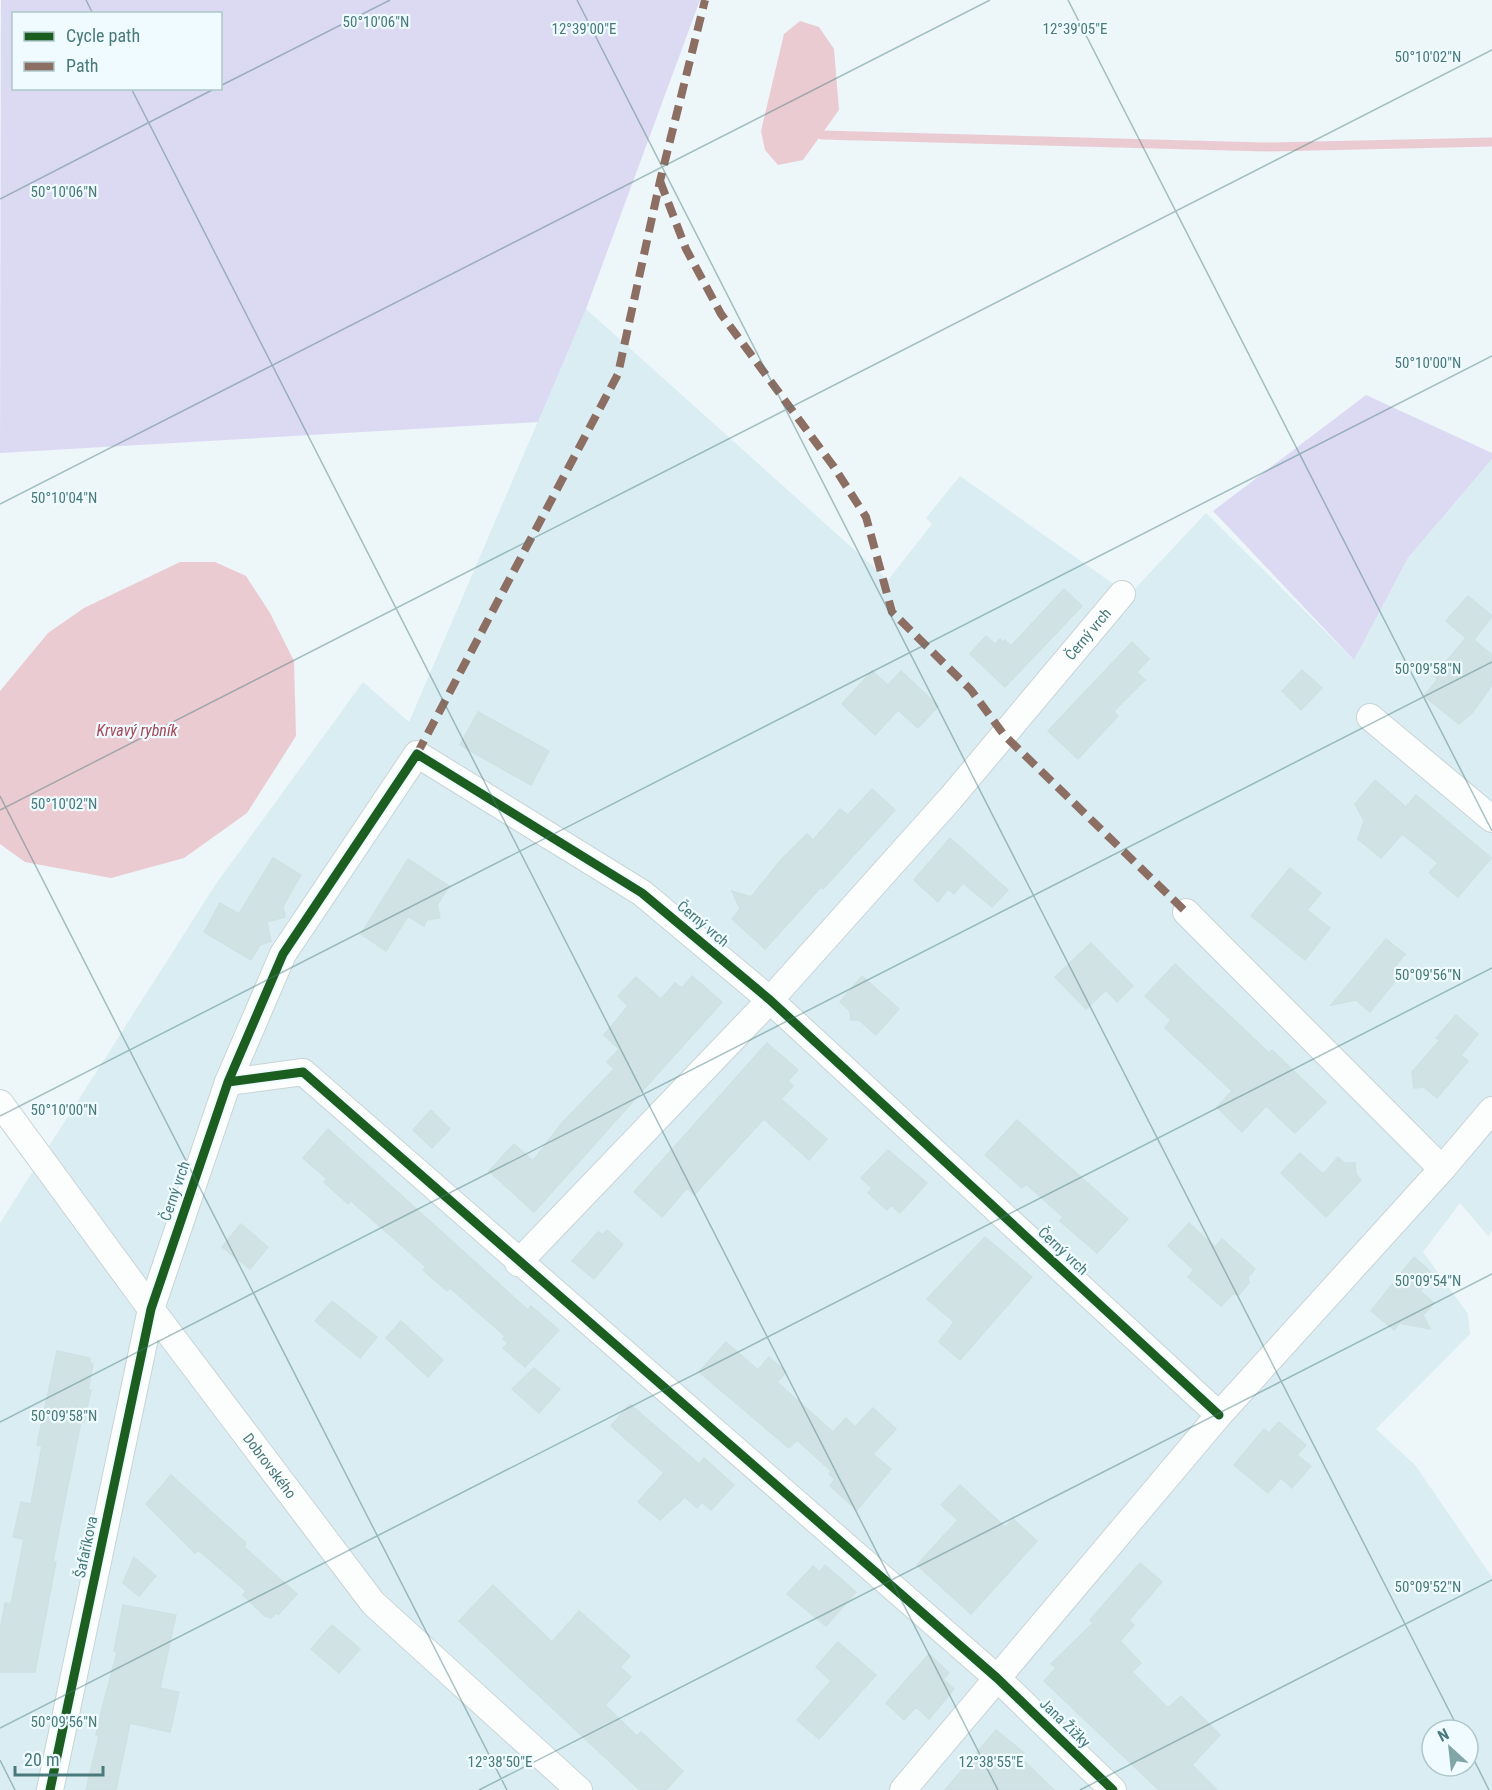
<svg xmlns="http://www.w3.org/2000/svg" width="1492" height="1790" font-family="'Roboto Condensed',sans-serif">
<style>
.residential{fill:#daedf3;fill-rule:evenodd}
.green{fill:#dcdaf3;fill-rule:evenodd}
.water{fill:#ebcbd2}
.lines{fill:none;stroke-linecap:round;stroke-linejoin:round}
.stream{stroke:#ebcbd2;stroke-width:9}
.building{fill:#d1e2e4;stroke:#cee1e3;stroke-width:1.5}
.minor-casing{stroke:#c8d4d6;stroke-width:28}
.minor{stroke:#fcfefe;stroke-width:26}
.quiet{stroke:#8d6e63;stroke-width:8;stroke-dasharray:15 8;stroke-linecap:butt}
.cycleway-casing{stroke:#f0fbff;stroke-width:13}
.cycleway{stroke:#1b5e20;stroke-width:9}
.ticks{fill:none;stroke:#487a7b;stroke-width:1.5;stroke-opacity:0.45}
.labels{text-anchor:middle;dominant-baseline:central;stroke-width:4.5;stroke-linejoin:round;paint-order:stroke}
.street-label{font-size:15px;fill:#487a7b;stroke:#f0fbff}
.water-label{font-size:16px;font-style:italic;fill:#a74857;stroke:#f0fbff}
.ticks-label{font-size:15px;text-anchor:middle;fill:#487a7b;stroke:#f0fbff;stroke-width:4.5;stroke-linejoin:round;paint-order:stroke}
</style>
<rect width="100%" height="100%" fill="#edf6f9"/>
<!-- residential -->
<path class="residential" d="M 586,309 L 888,580 L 932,524 L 926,518 L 960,476 L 1115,585 L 1114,611 L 1206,513 L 1354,660 L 1408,558 L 1492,459 L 1492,1231 L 1488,1236 L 1460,1203 L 1423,1252 L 1468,1314 L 1470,1334 L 1376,1429 L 1415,1465 L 1492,1577 L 1492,1790 L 0,1790 L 0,1223 L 216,884 L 363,682 L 409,722 ZM 1432,1730 L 1468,1730 L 1468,1766 L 1432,1766 Z"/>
<!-- green -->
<path class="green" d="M 1,0 L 700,0 L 586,309 L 538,422 L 0,453 ZM 14,14 L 220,14 L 220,88 L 14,88 Z
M 1366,395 L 1492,453 L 1492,459 L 1408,558 L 1354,660 L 1213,511 Z"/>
<!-- water -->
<path class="water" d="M 800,21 L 819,27 L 834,49 L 839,110 L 803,160 L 778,165 L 765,150 L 761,131 L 784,34 Z
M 180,562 L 215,562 L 246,576 L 270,613 L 294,661 L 296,736 L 247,813 L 184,858 L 111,878 L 25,862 L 0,844 L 0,691 L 48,633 L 84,608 Z"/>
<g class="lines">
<!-- stream -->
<path class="stream" d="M 821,135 L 1265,147 L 1492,142"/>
</g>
<!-- building -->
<path class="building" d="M 1064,589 L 1082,606 L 1005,687 L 970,654 L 986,636 L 995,644 L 1000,639 L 1003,642 L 1005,640 L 1011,646 Z
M 1468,596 L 1492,616 L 1474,640 L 1492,655 L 1492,685 L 1472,713 L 1459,724 L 1424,696 L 1438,679 L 1434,676 L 1466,638 L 1446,621 Z
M 1132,642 L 1149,659 L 1137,672 L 1145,680 L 1114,711 L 1118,716 L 1078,759 L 1048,731 Z
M 1302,670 L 1322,688 L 1301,710 L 1282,691 Z
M 872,671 L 888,685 L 901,671 L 938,706 L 918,728 L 898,710 L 875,735 L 842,704 Z
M 478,712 L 549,751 L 531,785 L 460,745 Z
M 1375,780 L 1406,807 L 1416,795 L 1491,858 L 1458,897 L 1429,873 L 1438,863 L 1402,834 L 1381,858 L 1358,839 L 1364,821 L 1355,804 Z
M 872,789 L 895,810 L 823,889 L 821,887 L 765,949 L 732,919 L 740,909 L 732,891 L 751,897 L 781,860 L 807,834 L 813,840 L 840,809 L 848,815 Z
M 950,838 L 1008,890 L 992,907 L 963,883 L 954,894 L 948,889 L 938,902 L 914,880 Z
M 273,858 L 301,875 L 283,906 L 285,917 L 267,922 L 271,941 L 260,945 L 251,960 L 204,932 L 220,903 L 239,914 Z
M 408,859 L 449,886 L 437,905 L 440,918 L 427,920 L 424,926 L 408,916 L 386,951 L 361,934 Z
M 1290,868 L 1321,893 L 1307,910 L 1330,928 L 1305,960 L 1251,916 Z
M 1386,939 L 1405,954 L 1393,969 L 1400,975 L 1370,1012 L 1356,1000 L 1331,1005 Z
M 1091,943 L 1133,986 L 1117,1002 L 1106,990 L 1086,1009 L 1055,977 Z
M 1175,964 L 1269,1053 L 1272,1050 L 1326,1102 L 1295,1133 L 1266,1106 L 1242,1132 L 1217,1107 L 1232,1091 L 1165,1028 L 1171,1020 L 1145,996 Z
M 692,976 L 722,1002 L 534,1212 L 489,1171 L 514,1144 L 533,1161 L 561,1124 L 614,1069 L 607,1062 L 619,1049 L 604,1035 L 628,1006 L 618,996 L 636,977 L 661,999 L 675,983 L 682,988 Z
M 862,976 L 899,1009 L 876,1035 L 859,1020 L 851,1020 L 850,1011 L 840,1002 Z
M 1456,1015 L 1478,1034 L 1461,1055 L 1468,1061 L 1437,1098 L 1424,1087 L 1414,1088 L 1412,1072 L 1440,1040 L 1436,1038 Z
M 767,1043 L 798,1070 L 788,1081 L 793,1086 L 781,1099 L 827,1139 L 809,1160 L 764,1119 L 694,1195 L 687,1188 L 662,1217 L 634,1192 Z
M 431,1110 L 450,1129 L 432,1148 L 413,1130 Z
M 1017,1120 L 1128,1219 L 1097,1253 L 1060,1221 L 1063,1217 L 1026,1184 L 1022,1188 L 985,1155 Z
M 328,1129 L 528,1310 L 531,1306 L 559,1330 L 525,1367 L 503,1348 L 508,1343 L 503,1339 L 505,1336 L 450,1288 L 447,1291 L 423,1270 L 426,1267 L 351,1201 L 348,1204 L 324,1182 L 327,1179 L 303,1158 Z
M 888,1150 L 927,1183 L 900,1213 L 891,1205 L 887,1210 L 868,1193 L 872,1188 L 861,1178 Z
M 1300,1153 L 1323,1174 L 1338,1157 L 1344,1163 L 1355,1163 L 1356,1174 L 1361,1180 L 1326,1217 L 1281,1173 Z
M 1189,1223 L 1215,1247 L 1222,1239 L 1255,1269 L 1248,1277 L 1249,1283 L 1239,1295 L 1233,1294 L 1221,1306 L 1188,1277 L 1194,1270 L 1168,1246 Z
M 241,1224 L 268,1247 L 250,1269 L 222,1247 Z
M 607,1230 L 623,1244 L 594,1279 L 572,1261 L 598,1232 L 603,1235 Z
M 985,1237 L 1032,1277 L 960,1360 L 939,1342 L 954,1322 L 927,1299 Z
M 1414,1257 L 1434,1275 L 1420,1291 L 1434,1303 L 1423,1315 L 1430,1329 L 1399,1323 L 1394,1330 L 1371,1311 Z
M 332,1301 L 377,1337 L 360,1358 L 315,1321 Z
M 401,1321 L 443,1360 L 428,1377 L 386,1338 Z
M 726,1342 L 758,1370 L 769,1357 L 786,1372 L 777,1382 L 833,1432 L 846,1418 L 855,1427 L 873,1408 L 896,1429 L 873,1454 L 891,1469 L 857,1510 L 830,1486 L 835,1479 L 829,1474 L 831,1471 L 797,1440 L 789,1448 L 699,1372 Z
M 57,1351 L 90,1358 L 90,1362 L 93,1364 L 88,1390 L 91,1390 L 84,1422 L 81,1422 L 67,1490 L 53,1561 L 56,1562 L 35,1672 L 0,1672 L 0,1631 L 5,1603 L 11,1604 L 24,1539 L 13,1537 L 21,1502 L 31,1504 L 42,1446 L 37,1445 Z
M 534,1368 L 560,1389 L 539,1413 L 512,1389 Z
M 630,1404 L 699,1464 L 704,1458 L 734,1485 L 711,1510 L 702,1502 L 697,1508 L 685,1497 L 660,1520 L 638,1502 L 664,1473 L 611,1426 Z
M 1279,1422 L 1306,1445 L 1297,1455 L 1311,1466 L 1292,1488 L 1281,1478 L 1268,1493 L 1234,1465 L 1264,1429 L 1269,1433 Z
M 171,1475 L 246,1543 L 244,1547 L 297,1594 L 278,1615 L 276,1613 L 271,1618 L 265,1616 L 243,1595 L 246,1591 L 198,1550 L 195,1553 L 146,1504 Z
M 960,1485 L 1005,1527 L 1013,1519 L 1037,1541 L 971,1614 L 917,1565 L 958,1520 L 941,1505 Z
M 134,1557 L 156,1576 L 139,1596 L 123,1583 Z
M 1140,1563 L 1162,1582 L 1129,1620 L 1134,1625 L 1120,1641 L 1141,1663 L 1132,1672 L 1168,1708 L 1181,1696 L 1220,1735 L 1192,1765 L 1217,1790 L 1159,1790 L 1044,1681 L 1056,1668 L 1051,1664 L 1093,1623 L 1090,1620 Z
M 825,1565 L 856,1592 L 826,1626 L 787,1594 L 813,1566 L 820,1572 Z
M 493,1585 L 552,1642 L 579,1611 L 630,1656 L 620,1667 L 631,1677 L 605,1705 L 637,1736 L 641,1732 L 683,1771 L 666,1790 L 640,1790 L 459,1621 Z
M 123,1605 L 176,1615 L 160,1688 L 179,1692 L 170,1732 L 130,1723 L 116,1790 L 86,1790 L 99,1736 L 96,1735 L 102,1709 L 117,1652 L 114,1651 Z
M 332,1625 L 360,1649 L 339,1673 L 311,1649 Z
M 838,1642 L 876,1675 L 819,1739 L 797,1720 L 831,1681 L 816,1667 Z
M 929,1654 L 949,1673 L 943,1679 L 954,1689 L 929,1719 L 916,1707 L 904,1720 L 886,1703 Z
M 996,1730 L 1024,1753 L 1020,1757 L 1054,1790 L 945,1790 Z"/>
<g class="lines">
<defs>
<g id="minor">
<path d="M 1370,717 L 1492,819"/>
<path d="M 1186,912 L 1442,1169"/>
<path d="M 228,1082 L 303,1072 L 997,1678 L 1113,1790"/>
<path id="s1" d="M 0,1103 L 151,1309 L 373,1603 L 579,1790"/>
<path id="s2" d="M 518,1263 L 770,1000 L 950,799 L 1122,594"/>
<path d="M 50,1790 L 151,1309 L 228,1082 L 283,954 L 417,754 L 642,893 L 770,1000 L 1219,1415"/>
<path d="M 903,1790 L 1219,1415 L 1442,1169 L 1492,1110"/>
</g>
</defs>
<!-- minor casing -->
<use href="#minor" class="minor-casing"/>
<!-- minor -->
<use href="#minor" class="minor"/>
<!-- quiet -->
<path class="quiet" d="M 660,181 L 686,249 L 721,314 L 834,467 L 866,517 L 892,612 L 971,690 L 1004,735 L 1186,912
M 417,754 L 618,374 L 660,181 L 705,0"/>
<defs>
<path id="cycleway" d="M 228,1082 L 303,1072 L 997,1678 L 1113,1790
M 50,1790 L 151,1309 L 228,1082 L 283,954 L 417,754 L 642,893 L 770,1000 L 1219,1415"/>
</defs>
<!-- cycleway casing -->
<use href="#cycleway" class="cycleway-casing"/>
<!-- cycleway -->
<use href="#cycleway" class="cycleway"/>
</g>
<!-- ticks -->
<path class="ticks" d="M 86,0 L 93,14M 577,0 L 1459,1730M 1068,0 L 1492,831M 220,86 L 390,0M 131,88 L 998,1790M 0,199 L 216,88M 0,504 L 990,0M 0,796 L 507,1790M 0,810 L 1492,50M 0,1116 L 1492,356M 0,1422 L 1492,662M 0,1728 L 1492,968M 1468,1748 L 1489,1790M 0,1760 L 15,1790M 479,1790 L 1492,1274M 1080,1790 L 1492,1580"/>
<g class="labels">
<!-- street labels -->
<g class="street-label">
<text stroke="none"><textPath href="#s2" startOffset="849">Černý vrch</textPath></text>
<text transform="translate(703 924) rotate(40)">Černý vrch</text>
<text transform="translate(175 1191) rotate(-71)">Černý vrch</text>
<text transform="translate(1063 1251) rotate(43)">Černý vrch</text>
<text stroke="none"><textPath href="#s1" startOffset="452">Dobrovského</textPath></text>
<text transform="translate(86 1547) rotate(-78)">Šafaříkova</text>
<text transform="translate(1065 1723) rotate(44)">Jana Žižky</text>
</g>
<!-- water labels -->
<g class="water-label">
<text x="137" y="730">Krvavý rybník</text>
</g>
</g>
<g class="ticks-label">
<text x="376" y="27">50°10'06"N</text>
<text x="584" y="34">12°39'00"E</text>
<text x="1075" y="34">12°39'05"E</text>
<text x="1428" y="62">50°10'02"N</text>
<text x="64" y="197">50°10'06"N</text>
<text x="1428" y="368">50°10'00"N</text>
<text x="64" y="503">50°10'04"N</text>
<text x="1428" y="674">50°09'58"N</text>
<text x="64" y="809">50°10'02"N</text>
<text x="1428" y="980">50°09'56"N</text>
<text x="64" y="1115">50°10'00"N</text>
<text x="1428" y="1286">50°09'54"N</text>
<text x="64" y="1421">50°09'58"N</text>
<text x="1428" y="1592">50°09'52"N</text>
<text x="64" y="1727">50°09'56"N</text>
<text x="500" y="1767">12°38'50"E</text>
<text x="991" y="1767">12°38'55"E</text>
</g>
<!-- legend -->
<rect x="12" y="12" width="210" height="78" fill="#f0fbff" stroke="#adc7ca" stroke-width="1.5"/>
<rect x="24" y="32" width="30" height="9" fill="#1b5e20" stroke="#adc7ca" stroke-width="1.5"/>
<text x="66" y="42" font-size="18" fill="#487a7b">Cycle path</text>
<rect x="24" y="62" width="30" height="9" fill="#8d6e63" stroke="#adc7ca" stroke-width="1.5"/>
<text x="66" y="72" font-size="18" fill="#487a7b">Path</text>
<!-- north arrow -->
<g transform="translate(1450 1748) rotate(333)"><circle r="28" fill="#f0fbff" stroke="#adc7ca" stroke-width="1.5"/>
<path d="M0-4.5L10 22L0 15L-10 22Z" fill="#82a5a7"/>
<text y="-9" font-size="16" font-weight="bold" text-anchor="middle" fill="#487a7b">N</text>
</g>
<!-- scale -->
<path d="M15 1766v9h88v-9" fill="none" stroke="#487a7b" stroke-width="3"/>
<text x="24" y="1766" font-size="18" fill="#487a7b" stroke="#f0fbff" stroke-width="4.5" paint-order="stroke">20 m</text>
</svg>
